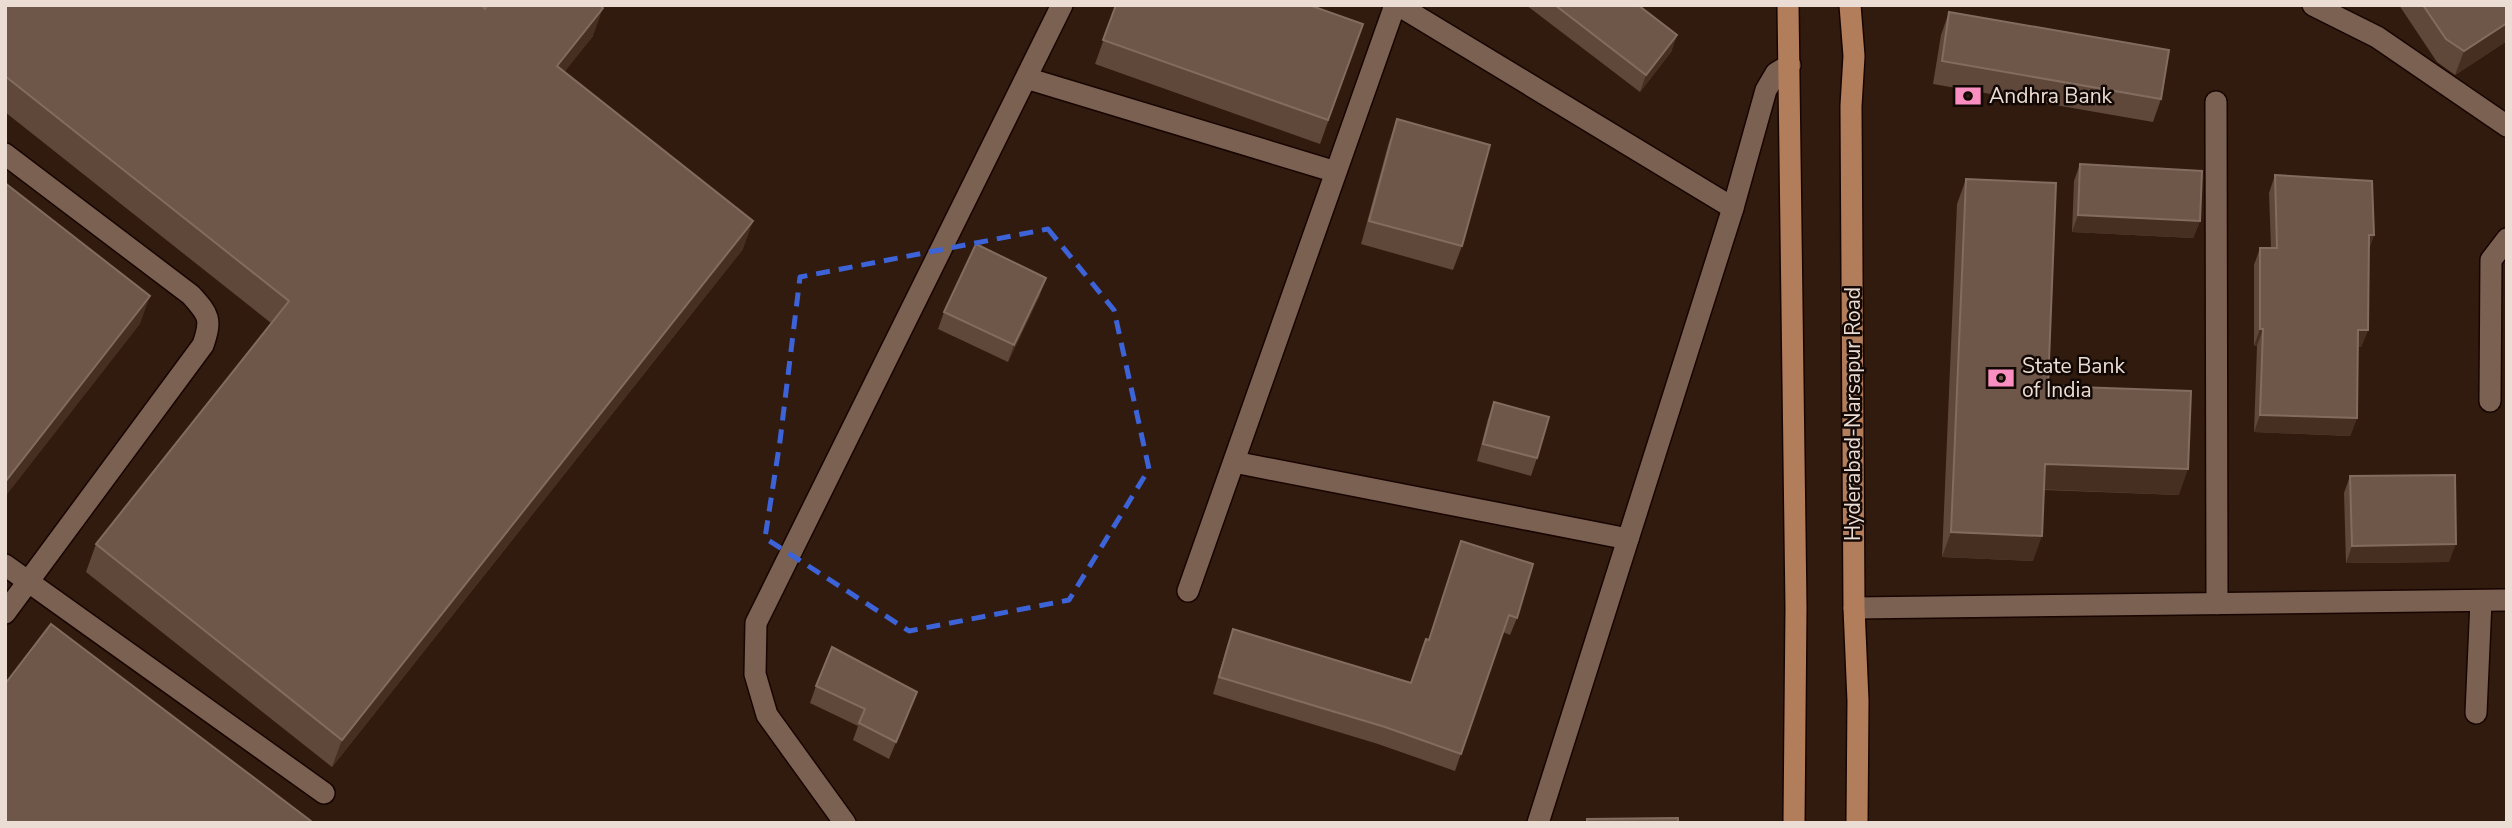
<svg xmlns="http://www.w3.org/2000/svg" width="2512" height="828" font-family="'Nunito Sans',sans-serif">
<style>
.lines{fill:none;stroke-linecap:round;stroke-linejoin:round}
.lane-casing{stroke:#180500;stroke-width:24}
.street-casing{stroke:#180500;stroke-width:24}
.secondary-casing{stroke:#180500;stroke-width:24}
.primary-casing{stroke:#180500;stroke-width:24}
.lane{stroke:#7b6152;stroke-width:21}
.street{stroke:#7b6152;stroke-width:21}
.secondary{stroke:#7b6152;stroke-width:21}
.primary{stroke:#b27d5b;stroke-width:21}
.wall{fill:#5f4739}
.shaded-wall{fill:#462f21}
.building{fill:#6e5749;stroke:#826c5f;stroke-width:2}
.marked{fill:none;stroke:#3c63d7;stroke-width:5;stroke-dasharray:14 9;stroke-linejoin:round}
.labels{text-anchor:middle;dominant-baseline:central;stroke-width:5;stroke-linejoin:round;paint-order:stroke}
.poi-label{font-size:21px;fill:#ecddd4;stroke:#120804;text-anchor:start}
.street-label{font-size:21px;fill:#ecddd4;stroke:#120804}
</style>
<rect width="100%" height="100%" fill="#311b0e"/>
<g class="lines">
<defs>
<path id="lane" d="M 5,154 L 191,295 C 209,315 212,319 203,345 L 5,613
M 5,565 L 324,793"/>
<path id="street" d="M 1398,5 L 1733,208
M 2313,5 L 2377,37 L 2507,126
M 1026,78 L 1336,172
M 2216,102 L 2217,604
M 2490,401 L 2491,260 L 2507,239
M 1234,462 L 1628,539
M 1188,591 L 1395,5
M 1854,608 L 2507,600
M 2476,713 L 2481,601
M 845,823 L 767,715 L 755,674 L 756,623 L 1062,5"/>
<path id="secondary" d="M 1538,823 L 1733,208 L 1766,90 L 1776,73 L 1790,65"/>
<path id="primary" d="M 1788,5 L 1796,608 L 1794,823
M 1850,5 L 1854,56 L 1851,106 L 1854,608 L 1858,701 L 1857,823"/>
</defs>
<!-- lane casing -->
<use href="#lane" class="lane-casing"/>
<!-- street casing -->
<use href="#street" class="street-casing"/>
<!-- secondary casing -->
<use href="#secondary" class="secondary-casing"/>
<!-- primary casing -->
<use href="#primary" class="primary-casing"/>
<!-- lane -->
<use href="#lane" class="lane"/>
<!-- street -->
<use href="#street" class="street"/>
<!-- secondary -->
<use href="#secondary" class="secondary"/>
<!-- primary -->
<use href="#primary" class="primary"/>
</g>
<!-- wall -->
<path class="wall" d="M 5,5 L 485,9 L 593,36 L 564,72 L 743,249 L 332,767 L 86,572 L 96,544 L 271,323 L 5,112 Z
M 1116,5 L 1363,24 L 1320,144 L 1095,64 Z
M 1526,5 L 1638,5 L 1677,35 L 1671,52 L 1640,92 Z
M 2399,5 L 2507,5 L 2507,41 L 2455,75 L 2437,62 Z
M 1949,12 L 2161,99 L 2153,122 L 1933,84 L 1941,35 Z
M 1397,119 L 1462,246 L 1453,270 L 1361,244 L 1389,142 Z
M 2080,164 L 2200,221 L 2193,238 L 2072,232 L 2074,181 Z
M 2275,175 L 2374,235 L 2369,249 L 2368,330 L 2361,347 L 2358,347 L 2357,418 L 2350,436 L 2254,432 L 2257,346 L 2254,346 L 2254,265 L 2260,248 L 2271,248 L 2269,193 Z
M 1966,179 L 2048,386 L 2179,495 L 2044,490 L 2033,561 L 1942,557 L 1957,204 Z
M 1040,295 L 1008,362 L 938,329 L 944,312 Z
M 1494,402 L 1537,458 L 1531,476 L 1477,461 L 1488,419 Z
M 2350,476 L 2449,562 L 2346,563 L 2344,493 Z
M 1461,541 L 1517,618 L 1510,635 L 1503,632 L 1455,771 L 1378,744 L 1213,694 L 1227,646 L 1233,629 L 1411,682 L 1429,640 Z
M 816,686 L 917,692 L 889,759 L 853,740 L 858,726 L 810,703 Z"/>
<!-- shaded-wall -->
<path class="shaded-wall" d="M 603,8 L 593,36 L 547,94 L 557,66 Z
M 2507,23 L 2507,41 L 2455,75 L 2464,51 Z
M 1677,35 L 1671,52 L 1640,92 L 1646,75 Z
M 2078,215 L 2200,221 L 2193,238 L 2072,232 Z
M 753,221 L 743,249 L 332,767 L 342,740 Z
M 2369,235 L 2374,235 L 2368,252 Z
M 1046,278 L 1040,295 L 1008,362 L 1014,345 Z
M 150,296 L 140,324 L 5,497 L 5,482 Z
M 2260,329 L 2263,329 L 2257,346 L 2254,346 Z
M 2358,330 L 2368,330 L 2361,347 L 2352,347 Z
M 2260,415 L 2357,418 L 2350,436 L 2254,432 Z
M 2045,464 L 2188,469 L 2179,495 L 2036,489 Z
M 1951,532 L 2042,536 L 2033,561 L 1942,557 Z
M 2456,544 L 2449,562 L 2346,563 L 2352,546 Z"/>
<!-- building -->
<path class="building" d="M 5,5 L 481,5 L 485,9 L 488,5 L 600,5 L 603,8 L 557,66 L 753,221 L 342,740 L 96,544 L 289,301 L 5,76 Z
M 1116,5 L 1309,5 L 1363,24 L 1328,120 L 1103,40 Z
M 1555,5 L 1638,5 L 1677,35 L 1646,75 Z
M 2423,5 L 2507,5 L 2507,23 L 2464,51 L 2446,39 Z
M 1949,12 L 2169,50 L 2161,99 L 1942,61 Z
M 1397,119 L 1490,145 L 1462,246 L 1369,221 Z
M 2080,164 L 2202,171 L 2200,221 L 2078,215 Z
M 2275,175 L 2372,181 L 2374,235 L 2369,235 L 2368,330 L 2358,330 L 2357,418 L 2260,415 L 2263,329 L 2260,329 L 2260,248 L 2277,248 Z
M 1966,179 L 2056,183 L 2048,386 L 2191,391 L 2188,469 L 2045,464 L 2042,536 L 1951,532 Z
M 5,183 L 150,296 L 5,482 Z
M 976,244 L 1046,278 L 1014,345 L 944,312 Z
M 1494,402 L 1549,417 L 1537,458 L 1483,444 Z
M 2455,475 L 2456,544 L 2352,546 L 2350,476 Z
M 1461,541 L 1533,564 L 1517,618 L 1509,615 L 1461,754 L 1385,727 L 1219,677 L 1233,629 L 1411,683 L 1426,639 L 1429,640 Z
M 51,624 L 311,821 L 309,823 L 5,823 L 5,684 Z
M 832,647 L 917,692 L 896,742 L 859,723 L 865,709 L 816,686 Z
M 1678,818 L 1678,823 L 1587,823 L 1587,819 Z"/>
<!-- marked area -->
<path class="marked" d="M 1048,229 L 1114,310 L 1149,469 L 1069,600 L 909,631 L 765,538 L 780,441 L 800,277 Z"/>
<!-- icons -->
<defs>
<symbol id="bank-bare" viewBox="-9 -9 18 18"><path d="M-6-4H6V4H-6ZM0-2.3a2.3 2.3 0 1 0 0 4.6a2.3 2.3 0 1 0 0-4.6Z" fill="#fc8fc2" stroke="#120804" stroke-width="2.5" paint-order="stroke"/></symbol>
</defs>
<g fill-rule="evenodd">
<use href="#bank-bare" x="1949" y="77" width="38" height="38"/>
<use href="#bank-bare" x="1982" y="359" width="38" height="38"/>
</g>
<g class="labels">
<!-- poi labels -->
<g class="poi-label">
<text x="1989" y="96">Andhra Bank</text>
<text x="2022" y="366">State Bank<tspan x="2022" dy="24">of India</tspan></text>
</g>
<!-- street labels -->
<g class="street-label">
<text transform="translate(1853 414) rotate(-90)">Hyderabad-Narsapur Road</text>
</g>
</g>
<!-- border -->
<rect width="2512" height="828" fill="none" stroke="#ecddd4" stroke-width="14"/>
</svg>
